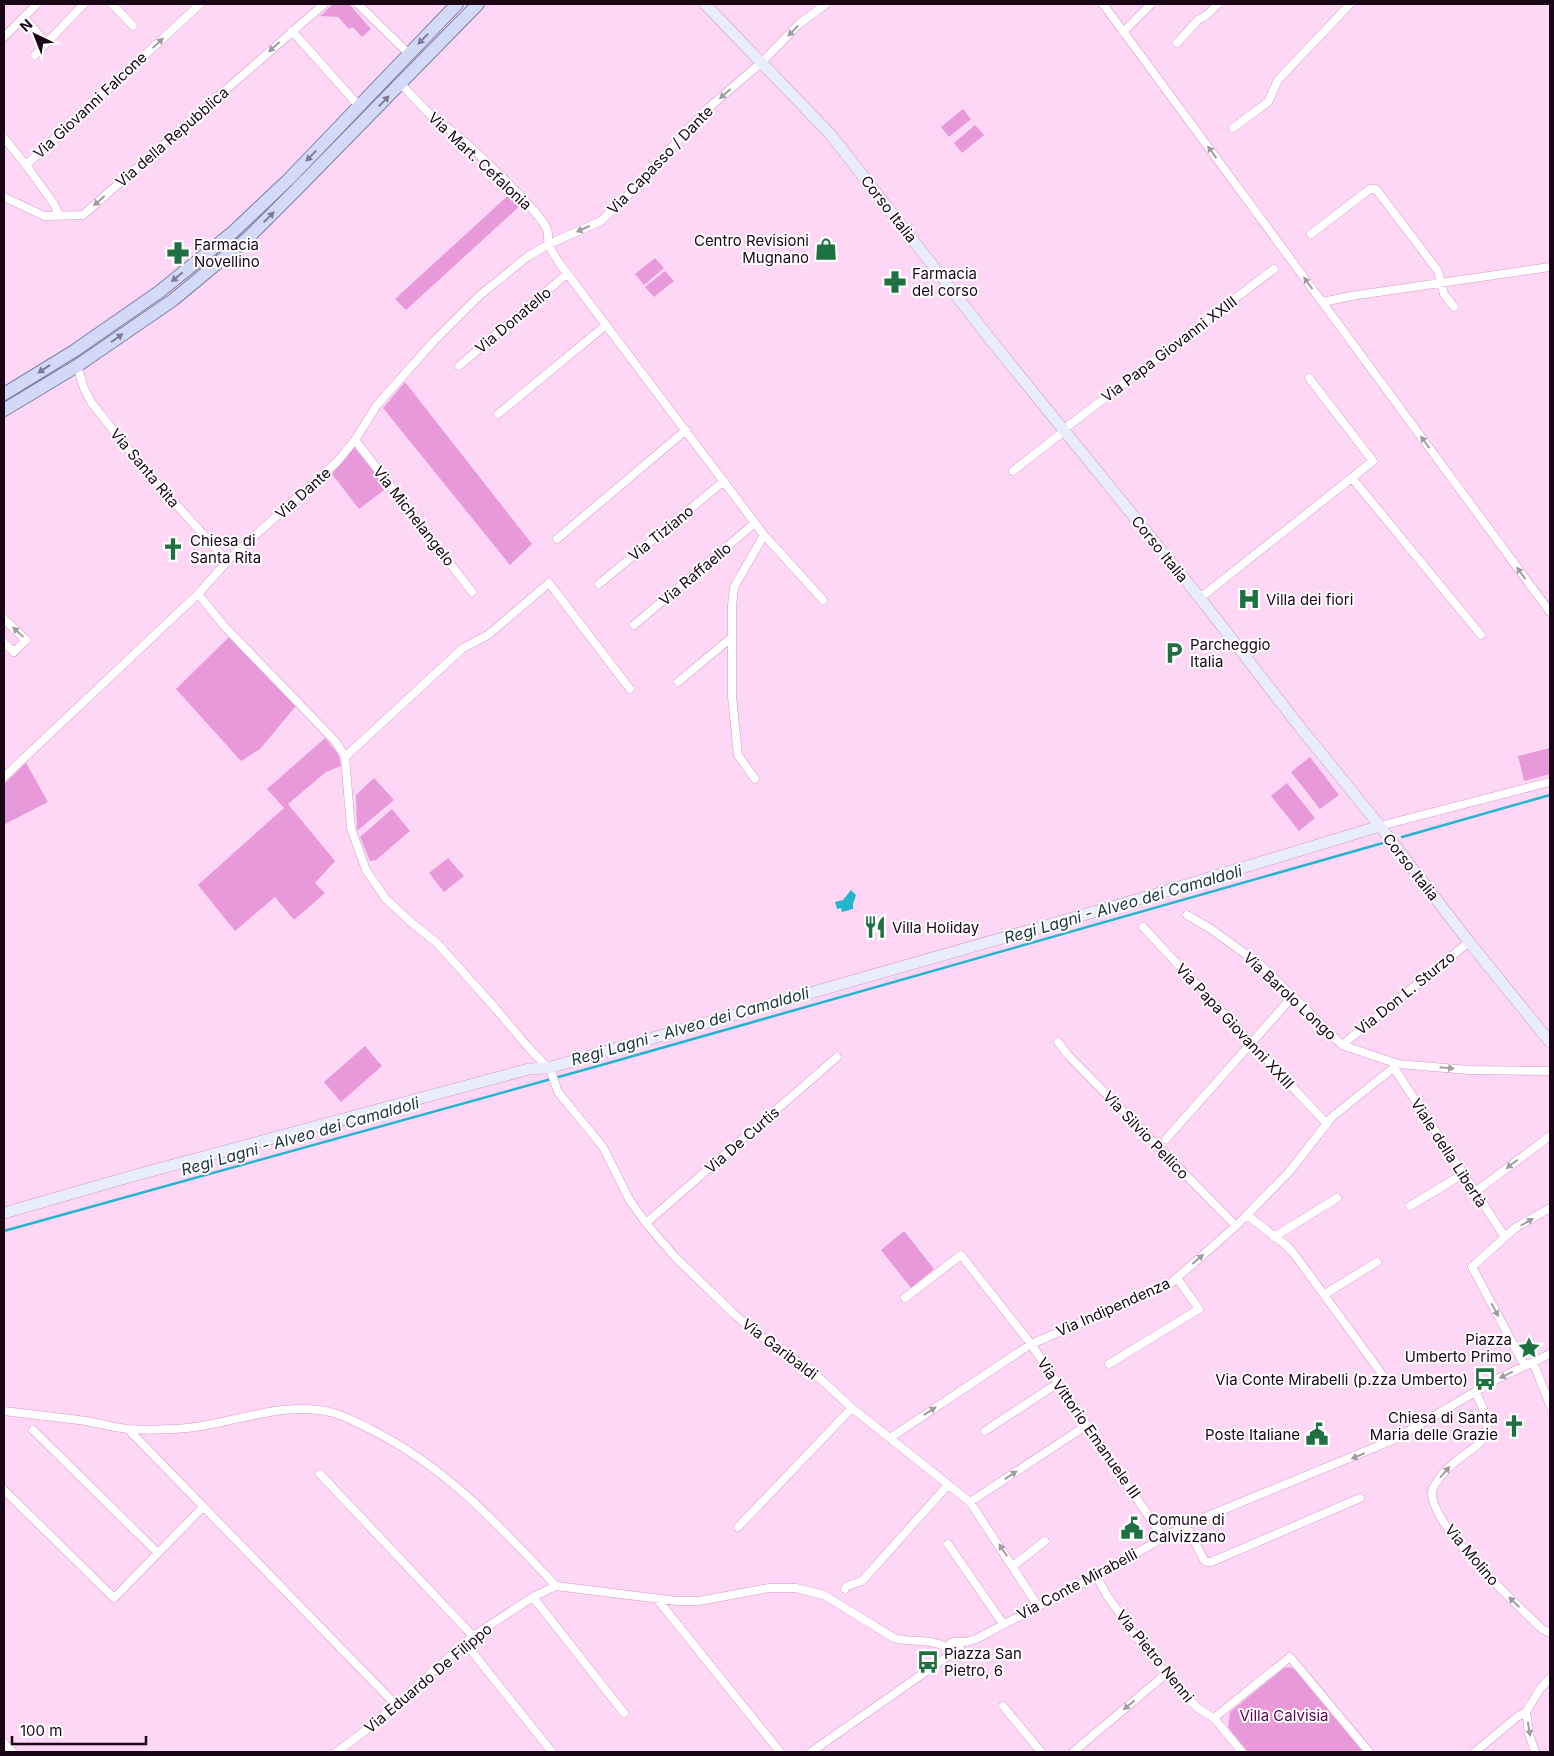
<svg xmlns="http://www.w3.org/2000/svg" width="1554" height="1756" font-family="Inter,sans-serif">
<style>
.green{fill:#e899da}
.water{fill:#22b5cf}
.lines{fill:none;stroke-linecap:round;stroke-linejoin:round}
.stream{stroke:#22b5cf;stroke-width:2.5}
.street-casing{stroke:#d69aca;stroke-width:9}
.secondary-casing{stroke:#d69aca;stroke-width:12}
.primary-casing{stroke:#7e80a5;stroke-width:14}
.street{stroke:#fff;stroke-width:8}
.secondary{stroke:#e9edfb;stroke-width:11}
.primary{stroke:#d3daf7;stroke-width:12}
.oneway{fill:#a39ba2}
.oneway2{fill:#7f7a92}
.labels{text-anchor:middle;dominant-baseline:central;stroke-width:4;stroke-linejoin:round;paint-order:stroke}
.street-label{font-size:15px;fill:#190516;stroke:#fff}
.poi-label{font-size:15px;fill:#190516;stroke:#fff;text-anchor:start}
.park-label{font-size:15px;fill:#5a0251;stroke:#fff}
.water-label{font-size:16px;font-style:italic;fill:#1a363c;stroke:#fff}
</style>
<rect width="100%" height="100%" fill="#fdd7f5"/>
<!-- green -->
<path class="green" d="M 333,4 L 349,4 L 371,29 L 362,37 L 353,27 L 349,29 L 338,17 L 320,16 Z
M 963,109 L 971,119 L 949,137 L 941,127 Z
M 975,125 L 984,135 L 962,153 L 954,143 Z
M 512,192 L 522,204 L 406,310 L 395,299 Z
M 655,258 L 664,268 L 644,285 L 635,274 Z
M 665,271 L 674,281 L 654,297 L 645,287 Z
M 405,382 L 532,544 L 510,565 L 383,408 Z
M 354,447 L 387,488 L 359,509 L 332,474 Z
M 229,637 L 296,706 L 260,749 L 241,761 L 176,689 Z
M 325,738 L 339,755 L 341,766 L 326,772 L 288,804 L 335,861 L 315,883 L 325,893 L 294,920 L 275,897 L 235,931 L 198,885 L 284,808 L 267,789 Z
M 1550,748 L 1550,774 L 1524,781 L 1518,756 Z
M 1310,757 L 1339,795 L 1320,809 L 1291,772 Z
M 26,763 L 48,802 L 5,824 L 4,784 Z
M 374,778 L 394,800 L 357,831 L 356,795 Z
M 1287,783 L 1315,818 L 1299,831 L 1271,796 Z
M 392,809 L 410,831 L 376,860 L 370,861 L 360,837 Z
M 448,858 L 464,876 L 444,892 L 429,873 Z
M 365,1046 L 382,1066 L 341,1102 L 324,1082 Z
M 904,1231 L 934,1269 L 911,1288 L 881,1250 Z
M 1290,1667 L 1294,1669 L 1363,1752 L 1248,1752 L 1228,1727 L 1230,1712 L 1284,1668 Z"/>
<!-- water -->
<path class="water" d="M 851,890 L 856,895 L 853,904 L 853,909 L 842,912 L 841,908 L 837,909 L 835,902 L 843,900 Z"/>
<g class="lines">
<!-- stream -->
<path class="stream" d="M 1402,837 L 1550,795
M 4,1231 L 598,1066 L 1383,843"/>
<defs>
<path id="street" d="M 112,4 L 133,26
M 358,4 L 409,54
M 1103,4 L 1550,612
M 24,17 L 46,43
M 292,31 L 359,106
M 1123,32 L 1151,4
M 4,37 L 37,4
M 1177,43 L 1198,20 L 1207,15 L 1218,4
M 35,55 L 84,4
M 401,84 L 435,120 C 452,126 540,211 547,229 C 549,233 547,239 549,244 C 551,251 556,258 560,264 L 764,535 L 823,600
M 1233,128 L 1268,102 L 1278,80 L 1350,4
M 4,138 L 26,165
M 4,197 L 44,216 L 83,215 L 324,4
M 60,216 L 54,204 L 26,165 L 200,4
M 1311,234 L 1370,189 L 1376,189 L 1438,271 L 1444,294 L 1454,307
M 1323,302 L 1351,296 L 1550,267
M 77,366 L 84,388 L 91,402 L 140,464 L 227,561
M 459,366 L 567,274
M 498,414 L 606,325
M 1063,430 L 1274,269
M 355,440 L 472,592
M 1013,471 L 1064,431
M 1352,478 L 1481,635
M 557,539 L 686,430
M 599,584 L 724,481
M 198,594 L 225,627 L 336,742 L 345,757 L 351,828 L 366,870 L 386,899 L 413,924 L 437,943 L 496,1009 L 528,1047 L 551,1071 L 558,1092 L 603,1147 L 630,1201 L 646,1223 L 675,1257 L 734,1314 L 759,1335 L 813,1372 L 852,1408 L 970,1502 L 1038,1606
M 1200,598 L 1373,461 L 1309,378
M 4,619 L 26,640 L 14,652 L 4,643
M 634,625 L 755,523
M 678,682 L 731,638
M 345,757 L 463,648 L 488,635 L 549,583 L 630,689
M 4,777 L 198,594 L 230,558 L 337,462 L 355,440 L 377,405 L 434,341 L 479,296 L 527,257 L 549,244 L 601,221 L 627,196 L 706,110 L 762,62 L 799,24 L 826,4
M 755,779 L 738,755 L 732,696 L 732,606 L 734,587 L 764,535
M 1380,826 L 1550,782
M 1187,915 L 1211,929 L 1262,966 L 1342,1045 L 1398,1064 L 1469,1070 L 1550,1071
M 1143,927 L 1327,1124
M 1058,1042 L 1067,1054 L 1236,1226
M 1342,1045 L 1469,942
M 1394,1068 L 1505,1237
M 1166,1139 L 1293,996
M 1475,1192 L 1550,1136
M 1410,1206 L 1463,1174
M 1247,1215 L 1287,1246 L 1295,1255 L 1387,1381
M 646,1223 L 837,1057
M 1274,1237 L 1337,1198
M 1325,1294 L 1377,1262
M 905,1298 L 961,1255 L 1031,1344 L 1163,1537
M 1533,1362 L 1550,1405
M 1109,1364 L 1199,1309 L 1177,1278
M 1525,1366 L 1472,1267 L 1515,1228 L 1550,1208
M 1475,1392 C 1507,1449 1468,1441 1441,1476 C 1438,1480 1433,1486 1432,1492 C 1431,1527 1517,1604 1542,1629 L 1550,1633
M 4,1411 C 29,1414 54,1417 79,1420 C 95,1422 111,1427 128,1429 C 141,1430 156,1430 169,1429 C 224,1429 280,1398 334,1413 C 347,1417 360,1424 372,1430 C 446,1467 501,1527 556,1586
M 128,1429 L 395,1704
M 33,1430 L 158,1553
M 985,1431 L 1058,1383
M 890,1438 L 1031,1344 L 1121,1306 L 1171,1283 L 1236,1226 L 1289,1172 L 1332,1117 L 1398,1064
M 320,1474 L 473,1636
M 4,1490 L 114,1598 L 203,1507
M 970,1502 L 1087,1425
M 1186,1525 L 1204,1560 L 1207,1562 L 1211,1562 L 1360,1498
M 738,1527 L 852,1408
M 948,1544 L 999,1618 L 1004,1623
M 1013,1566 L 1045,1541
M 1096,1576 L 1108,1597 L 1135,1635 L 1166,1674 L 1183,1694 L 1199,1709 L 1214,1718 L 1242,1752
M 845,1589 L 847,1586 L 862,1581 L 948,1485
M 533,1597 L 624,1713
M 657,1599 L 780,1752
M948 1648a6 6 0 1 1 12 0a6 6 0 1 1-12 0Z
M 954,1642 L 966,1642 L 976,1639 L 1096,1576 L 1186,1525 L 1393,1440 L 1497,1379 L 1550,1354
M 465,1643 L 552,1752
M 1003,1706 L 1041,1752
M 1214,1718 L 1290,1657 L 1369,1752
M 4,1743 L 13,1752
M 337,1752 L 370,1727 L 473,1636 L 533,1597 L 556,1586 L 677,1601 L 699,1601 L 769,1588 L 796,1588 L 824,1595 L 894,1638 C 910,1643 936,1638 948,1649
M 811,1752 L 951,1654
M 1073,1752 L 1166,1674
M 1475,1752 L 1517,1717 L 1526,1712
M 1535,1752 L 1529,1734 L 1526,1712 L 1540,1689 L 1550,1678"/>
<path id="secondary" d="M 705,4 L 831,135 L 994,344 L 1200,598 L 1299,726 L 1380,826 L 1469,942 L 1550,1042
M 4,1213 L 136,1175 L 529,1069 L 548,1068 L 1153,895 L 1380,826"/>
<path id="primary" d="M 4,394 L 74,351 L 159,292 L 232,233 L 289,179 L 457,4
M 4,410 L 77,366 L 173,300 L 249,237 L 296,190 L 478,4"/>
</defs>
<!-- street casing -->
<use href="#street" class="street-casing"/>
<!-- secondary casing -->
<use href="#secondary" class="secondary-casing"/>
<!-- primary casing -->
<use href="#primary" class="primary-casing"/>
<!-- street -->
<use href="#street" class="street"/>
<!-- secondary -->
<use href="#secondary" class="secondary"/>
<!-- primary -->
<use href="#primary" class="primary"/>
</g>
<!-- one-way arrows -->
<defs><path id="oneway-solid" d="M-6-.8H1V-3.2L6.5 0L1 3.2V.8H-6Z" transform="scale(1.25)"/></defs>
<g class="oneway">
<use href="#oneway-solid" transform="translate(793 31) rotate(134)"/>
<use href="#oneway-solid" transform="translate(158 43) rotate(-43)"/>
<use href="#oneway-solid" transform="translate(274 47) rotate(139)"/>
<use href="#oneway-solid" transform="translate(725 94) rotate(139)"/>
<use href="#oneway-solid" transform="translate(1212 152) rotate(-126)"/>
<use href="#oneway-solid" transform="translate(99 201) rotate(139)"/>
<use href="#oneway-solid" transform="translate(583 229) rotate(156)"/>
<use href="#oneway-solid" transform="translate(1308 283) rotate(-126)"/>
<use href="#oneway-solid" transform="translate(1425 442) rotate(-126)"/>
<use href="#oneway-solid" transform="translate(1521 573) rotate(-126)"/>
<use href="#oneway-solid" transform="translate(18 632) rotate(-137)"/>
<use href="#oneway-solid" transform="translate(1447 1068) rotate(5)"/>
<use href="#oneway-solid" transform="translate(1512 1164) rotate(143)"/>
<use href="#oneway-solid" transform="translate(1527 1222) rotate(-30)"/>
<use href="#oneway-solid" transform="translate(1198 1259) rotate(-41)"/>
<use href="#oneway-solid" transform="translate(1495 1310) rotate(62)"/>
<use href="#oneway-solid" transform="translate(1506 1375) rotate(154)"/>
<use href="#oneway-solid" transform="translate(930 1411) rotate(-34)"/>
<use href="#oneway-solid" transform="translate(1358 1456) rotate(157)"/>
<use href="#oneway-solid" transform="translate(1445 1472) rotate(-49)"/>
<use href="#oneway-solid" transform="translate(1011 1475) rotate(-34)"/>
<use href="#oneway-solid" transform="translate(1003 1550) rotate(-123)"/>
<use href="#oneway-solid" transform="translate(1514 1602) rotate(-136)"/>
<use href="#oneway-solid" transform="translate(1129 1705) rotate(140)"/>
<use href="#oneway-solid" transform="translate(1529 1729) rotate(81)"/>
</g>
<g class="oneway2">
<use href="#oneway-solid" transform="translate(423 39) rotate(134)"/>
<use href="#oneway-solid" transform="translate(384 101) rotate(-46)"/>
<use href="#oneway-solid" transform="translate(311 156) rotate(134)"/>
<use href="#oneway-solid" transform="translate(269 217) rotate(-44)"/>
<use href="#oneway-solid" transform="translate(177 277) rotate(141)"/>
<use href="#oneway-solid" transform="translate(117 338) rotate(-35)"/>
<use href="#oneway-solid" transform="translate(44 369) rotate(147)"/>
</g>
<!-- icons -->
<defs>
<symbol id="shop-bare" viewBox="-9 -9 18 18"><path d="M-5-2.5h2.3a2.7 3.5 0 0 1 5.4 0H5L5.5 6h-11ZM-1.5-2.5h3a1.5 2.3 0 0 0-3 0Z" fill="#207142" stroke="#fff" stroke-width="2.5" paint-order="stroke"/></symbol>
<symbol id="pharmacy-bare" viewBox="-9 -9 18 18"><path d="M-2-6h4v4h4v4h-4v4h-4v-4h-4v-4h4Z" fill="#207142" stroke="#fff" stroke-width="2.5" paint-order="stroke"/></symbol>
<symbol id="church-bare" viewBox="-9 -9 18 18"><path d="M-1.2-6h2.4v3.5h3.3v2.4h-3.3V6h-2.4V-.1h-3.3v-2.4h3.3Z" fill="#207142" stroke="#fff" stroke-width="2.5" paint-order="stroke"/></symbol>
<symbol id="hospital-bare" viewBox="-9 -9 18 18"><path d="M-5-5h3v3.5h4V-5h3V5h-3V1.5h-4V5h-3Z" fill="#207142" stroke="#fff" stroke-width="2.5" paint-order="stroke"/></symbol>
<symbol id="parking-bare" viewBox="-9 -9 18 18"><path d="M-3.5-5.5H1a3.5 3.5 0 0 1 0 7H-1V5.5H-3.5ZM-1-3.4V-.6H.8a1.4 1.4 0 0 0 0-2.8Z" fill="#207142" stroke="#fff" stroke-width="2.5" paint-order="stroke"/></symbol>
<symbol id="restaurant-bare" viewBox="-9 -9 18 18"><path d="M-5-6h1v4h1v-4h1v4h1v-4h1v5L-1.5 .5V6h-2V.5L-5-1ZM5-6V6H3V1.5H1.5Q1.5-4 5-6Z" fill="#207142" stroke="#fff" stroke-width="2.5" paint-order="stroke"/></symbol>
<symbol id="sight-bare" viewBox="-9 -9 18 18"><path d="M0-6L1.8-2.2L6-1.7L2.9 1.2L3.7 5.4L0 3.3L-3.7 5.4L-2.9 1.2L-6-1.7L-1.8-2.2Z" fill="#207142" stroke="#fff" stroke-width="2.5" paint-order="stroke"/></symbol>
<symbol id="bus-bare" viewBox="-9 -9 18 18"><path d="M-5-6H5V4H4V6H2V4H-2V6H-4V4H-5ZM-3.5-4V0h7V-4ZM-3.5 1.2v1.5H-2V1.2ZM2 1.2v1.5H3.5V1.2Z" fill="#207142" stroke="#fff" stroke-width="2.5" paint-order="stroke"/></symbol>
<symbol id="civic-bare" viewBox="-9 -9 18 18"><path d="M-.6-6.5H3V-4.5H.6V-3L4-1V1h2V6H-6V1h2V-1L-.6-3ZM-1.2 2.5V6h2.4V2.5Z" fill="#207142" stroke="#fff" stroke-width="2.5" paint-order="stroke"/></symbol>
</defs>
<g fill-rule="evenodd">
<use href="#shop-bare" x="810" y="233" width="32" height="32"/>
<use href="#pharmacy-bare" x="162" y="237" width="32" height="32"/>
<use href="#pharmacy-bare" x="879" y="266" width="32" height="32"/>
<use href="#church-bare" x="157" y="533" width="32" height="32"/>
<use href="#hospital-bare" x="1233" y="583" width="32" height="32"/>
<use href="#parking-bare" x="1158" y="637" width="32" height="32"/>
<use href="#restaurant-bare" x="859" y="911" width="32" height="32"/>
<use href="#sight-bare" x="1513" y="1332" width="32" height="32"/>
<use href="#bus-bare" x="1469" y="1363" width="32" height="32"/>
<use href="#church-bare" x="1498" y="1410" width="32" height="32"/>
<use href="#civic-bare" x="1301" y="1418" width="32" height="32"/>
<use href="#civic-bare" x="1116" y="1512" width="32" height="32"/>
<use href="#bus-bare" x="912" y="1646" width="32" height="32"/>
</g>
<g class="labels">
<!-- street labels -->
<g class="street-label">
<text transform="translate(90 105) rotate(-43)">Via Giovanni Falcone</text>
<text transform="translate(172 137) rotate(-41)">Via della Repubblica</text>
<text transform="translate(660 160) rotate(-46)">Via Capasso / Dante</text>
<text transform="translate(480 161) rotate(43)">Via Mart. Cefalonia</text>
<text transform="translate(889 209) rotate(52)">Corso Italia</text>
<text transform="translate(513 320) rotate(-40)">Via Donatello</text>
<text transform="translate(1169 349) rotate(-37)">Via Papa Giovanni XXIII</text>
<text transform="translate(145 468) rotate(50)">Via Santa Rita</text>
<text transform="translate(303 493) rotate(-42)">Via Dante</text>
<text transform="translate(414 516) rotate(52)">Via Michelangelo</text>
<text transform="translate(661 533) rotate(-39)">Via Tiziano</text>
<text transform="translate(1160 549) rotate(51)">Corso Italia</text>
<text transform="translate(695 574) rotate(-40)">Via Raffaello</text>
<text transform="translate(1411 867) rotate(52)">Corso Italia</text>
<text transform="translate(1405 993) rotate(-39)">Via Don L. Sturzo</text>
<text transform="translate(1290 996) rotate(43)">Via Barolo Longo</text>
<text transform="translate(1235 1026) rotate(47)">Via Papa Giovanni XXIII</text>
<text transform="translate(1146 1135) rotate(46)">Via Silvio Pellico</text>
<text transform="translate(742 1140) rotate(-41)">Via De Curtis</text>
<text transform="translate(1449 1153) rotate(57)">Viale della Libertà</text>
<text transform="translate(1113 1307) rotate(-24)">Via Indipendenza</text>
<text transform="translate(780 1349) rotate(37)">Via Garibaldi</text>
<text transform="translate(1089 1428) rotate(55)">Via Vittorio Emanuele III</text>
<text transform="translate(1472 1555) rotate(50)">Via Molino</text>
<text transform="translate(1077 1584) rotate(-28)">Via Conte Mirabelli</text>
<text transform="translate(1155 1656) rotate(51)">Via Pietro Nenni</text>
<text transform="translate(428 1678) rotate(-40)">Via Eduardo De Filippo</text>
</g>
<!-- poi labels -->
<g class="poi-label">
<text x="809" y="240" text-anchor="end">Centro Revisioni<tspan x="809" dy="17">Mugnano</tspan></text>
<text x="194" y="244">Farmacia<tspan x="194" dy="17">Novellino</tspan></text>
<text x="912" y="273">Farmacia<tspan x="912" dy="17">del corso</tspan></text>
<text x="190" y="540">Chiesa di<tspan x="190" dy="17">Santa Rita</tspan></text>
<text x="1266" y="599">Villa dei fiori</text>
<text x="1190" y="644">Parcheggio<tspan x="1190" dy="17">Italia</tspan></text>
<text x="892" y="927">Villa Holiday</text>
<text x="1512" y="1339" text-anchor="end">Piazza<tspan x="1512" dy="17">Umberto Primo</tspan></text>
<text x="1468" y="1379" text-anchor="end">Via Conte Mirabelli (p.zza Umberto)</text>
<text x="1498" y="1417" text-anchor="end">Chiesa di Santa<tspan x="1498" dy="17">Maria delle Grazie</tspan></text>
<text x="1300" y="1434" text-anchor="end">Poste Italiane</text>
<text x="1148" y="1519">Comune di<tspan x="1148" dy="17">Calvizzano</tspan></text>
<text x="944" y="1653">Piazza San<tspan x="944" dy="17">Pietro, 6</tspan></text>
</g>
<!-- park labels -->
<g class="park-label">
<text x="1284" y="1715">Villa Calvisia</text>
</g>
<!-- water labels -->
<g class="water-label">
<text transform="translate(1123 904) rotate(-16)">Regi Lagni - Alveo dei Camaldoli</text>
<text transform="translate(690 1026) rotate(-16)">Regi Lagni - Alveo dei Camaldoli</text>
<text transform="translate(300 1136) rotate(-16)">Regi Lagni - Alveo dei Camaldoli</text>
</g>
</g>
<!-- border -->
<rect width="1554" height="1756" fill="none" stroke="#190516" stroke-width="10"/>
<!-- north arrow -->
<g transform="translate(35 35) rotate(317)" stroke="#ffffff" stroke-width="4" paint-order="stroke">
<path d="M0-4L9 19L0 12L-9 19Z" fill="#190516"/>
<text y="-8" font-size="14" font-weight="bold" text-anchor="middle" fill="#190516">N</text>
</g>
<!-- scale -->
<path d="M12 1736v8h134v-8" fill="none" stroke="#190516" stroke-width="2.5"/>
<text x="20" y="1736" font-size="15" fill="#190516" stroke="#ffffff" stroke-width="4" paint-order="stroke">100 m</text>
</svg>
